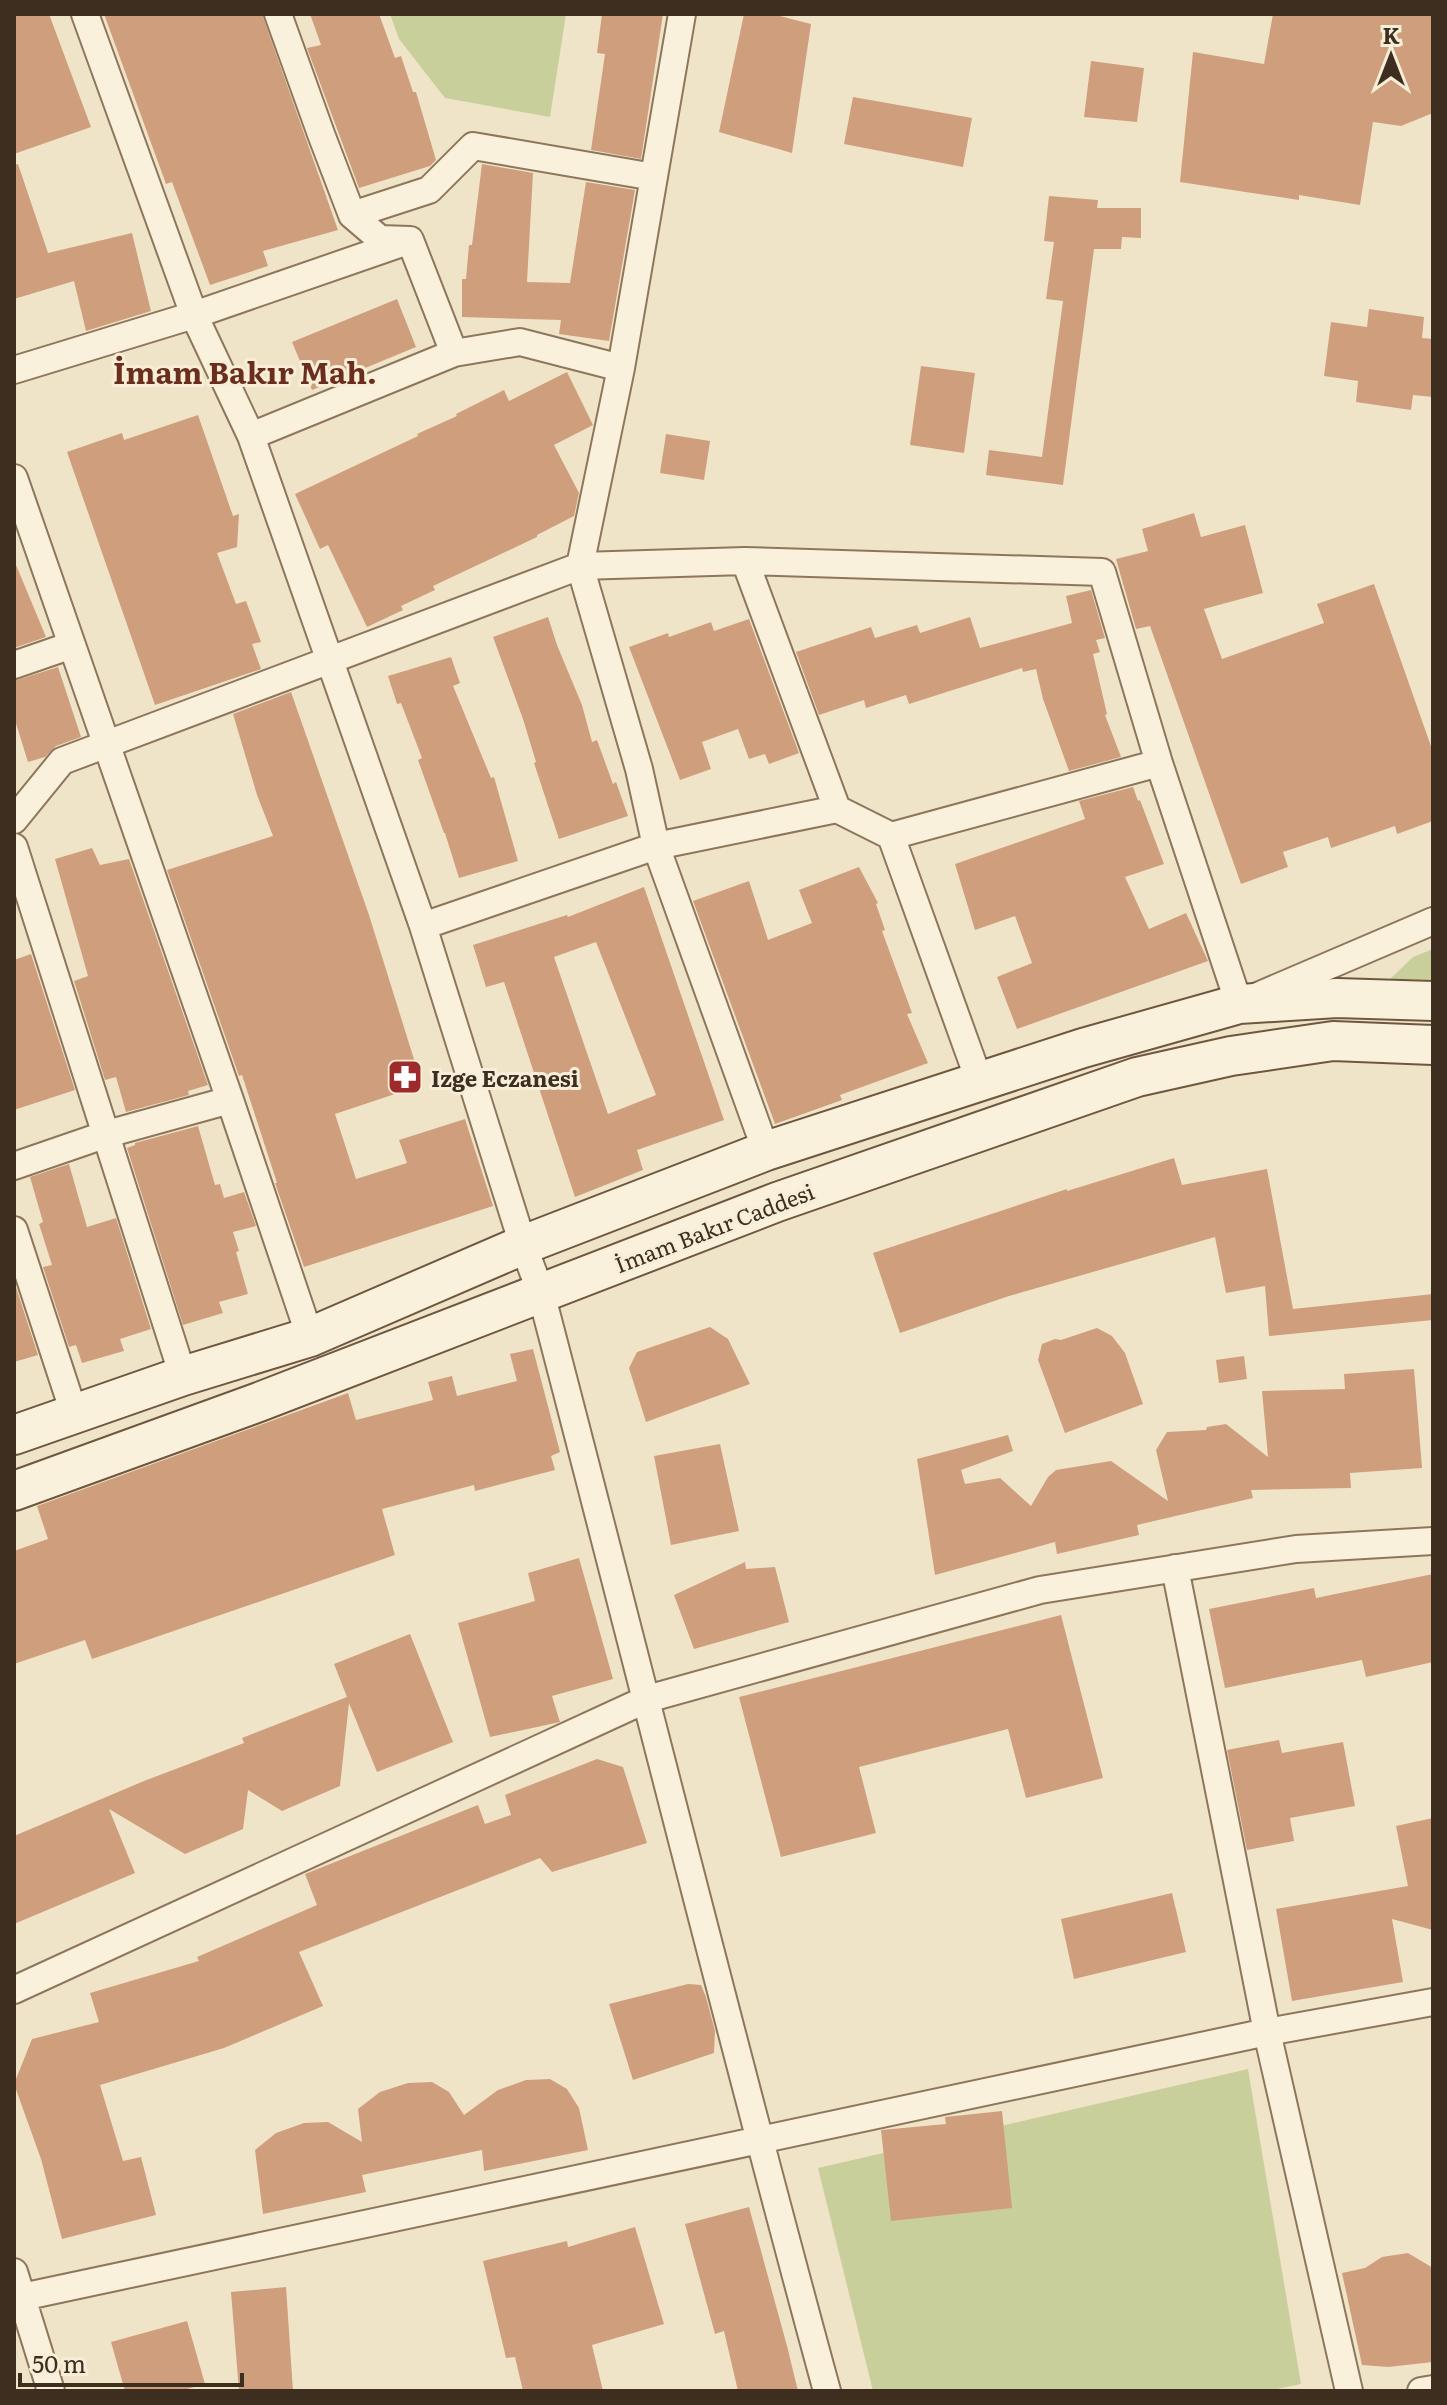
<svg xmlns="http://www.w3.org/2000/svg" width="1447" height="2405" font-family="Literata,serif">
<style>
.green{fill:#c9cf9b}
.building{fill:#cf9f7d;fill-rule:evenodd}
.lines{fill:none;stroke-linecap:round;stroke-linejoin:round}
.street-casing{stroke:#8d765c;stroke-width:30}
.secondary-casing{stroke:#6f573f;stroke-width:42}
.street{stroke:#faf1dc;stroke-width:26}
.secondary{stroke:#faf1dc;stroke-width:38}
.labels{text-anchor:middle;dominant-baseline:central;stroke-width:6;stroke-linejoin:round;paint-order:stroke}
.poi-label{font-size:22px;font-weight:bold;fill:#3d2e20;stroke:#f7eed8;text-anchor:start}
.street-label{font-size:22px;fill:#3d2e20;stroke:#f7eed8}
.district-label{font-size:30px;font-weight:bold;fill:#6b2e1e;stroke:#f7eed8}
</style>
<rect width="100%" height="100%" fill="#f0e4c8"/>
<!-- green -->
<path class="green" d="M 390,14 L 566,14 L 550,117 L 445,98 L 399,39 Z
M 1433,949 L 1433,984 L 1386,983 L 1413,957 Z
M 1248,2069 L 1301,2384 L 1267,2391 L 873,2391 L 818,2168 Z"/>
<!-- building -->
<path class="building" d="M 14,14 L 49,14 L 91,127 L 14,154 Z
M 104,14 L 262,14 L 338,230 L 263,251 L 268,266 L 210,285 L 172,182 L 166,184 Z
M 310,14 L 379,14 L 395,58 L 401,56 L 413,92 L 416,92 L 436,160 L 430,166 L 359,188 L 307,48 L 321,45 Z
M 602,14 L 663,14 L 641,159 L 591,150 L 605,54 L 597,53 Z
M 744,14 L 772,14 L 811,24 L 792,153 L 719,132 Z
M 1273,14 L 1433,14 L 1433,113 L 1401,126 L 1373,122 L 1360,205 L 1299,195 L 1299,200 L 1180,182 L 1193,52 L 1264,64 Z
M 1091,61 L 1144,68 L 1137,122 L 1084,117 Z
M 853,97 L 972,118 L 963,167 L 844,144 Z
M 18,164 L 48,253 L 132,233 L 151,311 L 86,331 L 74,281 L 14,299 L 14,165 Z
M 482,164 L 533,173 L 527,282 L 570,283 L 586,182 L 635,190 L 609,341 L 559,334 L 561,320 L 462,317 L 462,279 L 466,279 L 469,245 L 472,245 Z
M 1049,196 L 1098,200 L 1097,208 L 1141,208 L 1141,238 L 1122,237 L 1121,249 L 1094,249 L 1063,485 L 986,475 L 989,450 L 1042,457 L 1063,301 L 1046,299 L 1054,242 L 1044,241 Z
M 397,299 L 416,347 L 312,390 L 292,342 Z
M 1369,309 L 1424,317 L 1422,338 L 1433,339 L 1433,397 L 1413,395 L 1411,410 L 1356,402 L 1358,381 L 1324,376 L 1331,322 L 1367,327 Z
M 921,366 L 975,373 L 964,453 L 910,445 Z
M 567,372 L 593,425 L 554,445 L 579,493 L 574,516 L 537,535 L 537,537 L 433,586 L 435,590 L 401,606 L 403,610 L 367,627 L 328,545 L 320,549 L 295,494 L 418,436 L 417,434 L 457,416 L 456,414 L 504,390 L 509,401 Z
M 198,415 L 233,516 L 239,514 L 237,547 L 217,553 L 236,604 L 246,601 L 261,642 L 252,644 L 261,669 L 155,705 L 67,452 L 122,433 L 124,440 Z
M 666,434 L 710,441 L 704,480 L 660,473 Z
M 1194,513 L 1201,537 L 1245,525 L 1263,593 L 1204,609 L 1222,659 L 1324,623 L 1317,604 L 1374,584 L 1433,752 L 1433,821 L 1397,834 L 1395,826 L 1331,848 L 1328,837 L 1283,852 L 1288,867 L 1241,884 L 1150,626 L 1136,629 L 1116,559 L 1148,551 L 1142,529 Z
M 14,560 L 46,637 L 14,648 Z
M 1091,590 L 1105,638 L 1096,640 L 1100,652 L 1093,654 L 1107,714 L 1105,715 L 1121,757 L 1069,771 L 1043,699 L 1036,669 L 1023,672 L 1022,668 L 909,704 L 906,695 L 866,708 L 864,700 L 819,715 L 796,652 L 871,627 L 875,638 L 917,625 L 920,633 L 970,617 L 980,648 L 1072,623 L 1066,596 Z
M 548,617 L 557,645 L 582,705 L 592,742 L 597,740 L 613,784 L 616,782 L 628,816 L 559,839 L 534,763 L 536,762 L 523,719 L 493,637 Z
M 749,619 L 799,753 L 769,764 L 765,754 L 749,759 L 738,729 L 702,742 L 711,769 L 680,780 L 629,647 L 668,633 L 669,637 L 711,622 L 714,631 Z
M 451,657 L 460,683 L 453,686 L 491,778 L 494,777 L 518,861 L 459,878 L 445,833 L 444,833 L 418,760 L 422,758 L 401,703 L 397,704 L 388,676 Z
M 58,667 L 81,737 L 56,746 L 45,757 L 28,762 L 14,717 L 14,681 Z
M 291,692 L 369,915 L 422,1085 L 335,1114 L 356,1179 L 407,1163 L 399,1140 L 465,1119 L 493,1206 L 304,1267 L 275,1183 L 277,1183 L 242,1075 L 239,1076 L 167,870 L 273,836 L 257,795 L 233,714 Z
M 1133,787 L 1138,801 L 1140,800 L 1164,864 L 1125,877 L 1149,929 L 1186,913 L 1208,961 L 1017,1029 L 997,977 L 1032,963 L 1015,916 L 975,930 L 955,864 L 1085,819 L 1079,801 Z
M 92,848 L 100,865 L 129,859 L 208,1085 L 188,1091 L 189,1095 L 126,1112 L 116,1077 L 105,1080 L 74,981 L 88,976 L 55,859 Z
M 859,867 L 878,903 L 876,904 L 885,930 L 882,931 L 912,1013 L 907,1014 L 928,1063 L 840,1095 L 842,1100 L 775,1124 L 693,901 L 749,881 L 768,940 L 812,923 L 799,890 Z
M 644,887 L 724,1120 L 637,1150 L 643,1170 L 575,1197 L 504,982 L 486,987 L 473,945 L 567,915 L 568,917 ZM 596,942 L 656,1095 L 608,1114 L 554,957 Z
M 31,954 L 75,1090 L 14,1110 L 14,960 Z
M 198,1126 L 215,1185 L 220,1184 L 224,1198 L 244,1192 L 256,1226 L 233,1232 L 239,1251 L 236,1252 L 248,1294 L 219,1302 L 223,1313 L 183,1325 L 127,1148 L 135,1145 L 135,1143 Z
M 1174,1158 L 1182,1185 L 1267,1169 L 1293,1309 L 1433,1294 L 1433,1320 L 1269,1336 L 1265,1286 L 1226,1293 L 1215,1237 L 1009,1296 L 900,1333 L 873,1253 L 1067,1189 L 1067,1191 Z
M 69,1164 L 87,1227 L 116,1218 L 151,1329 L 120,1339 L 124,1351 L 82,1363 L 76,1345 L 69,1347 L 43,1267 L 52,1265 L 39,1224 L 43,1222 L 30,1177 Z
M 14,1281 L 38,1355 L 14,1362 Z
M 710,1327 L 728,1339 L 750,1384 L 646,1422 L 629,1368 L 637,1352 Z
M 1097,1328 L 1112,1336 L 1125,1353 L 1143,1404 L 1065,1433 L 1038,1360 L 1042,1344 L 1055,1339 L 1061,1340 Z
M 533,1349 L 560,1452 L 551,1456 L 555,1470 L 475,1491 L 474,1485 L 382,1509 L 395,1555 L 92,1659 L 85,1640 L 14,1664 L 14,1551 L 48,1539 L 37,1506 L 348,1393 L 356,1420 L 433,1400 L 428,1382 L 452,1376 L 457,1396 L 517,1381 L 510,1354 Z
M 1244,1356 L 1247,1379 L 1219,1383 L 1216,1360 Z
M 1414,1369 L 1422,1468 L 1350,1473 L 1351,1488 L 1251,1490 L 1253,1498 L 1137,1525 L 1139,1535 L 1057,1554 L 1055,1542 L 935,1575 L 917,1459 L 1008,1435 L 1013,1451 L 961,1470 L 965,1484 L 1000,1478 L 1031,1506 L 1048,1477 L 1056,1470 L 1111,1461 L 1168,1501 L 1156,1450 L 1167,1432 L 1206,1430 L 1207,1427 L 1226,1424 L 1268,1457 L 1262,1391 L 1345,1389 L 1344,1374 Z
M 720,1444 L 739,1531 L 671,1545 L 654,1456 Z
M 579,1558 L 613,1679 L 552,1696 L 560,1722 L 490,1737 L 458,1623 L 535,1601 L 528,1573 Z
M 745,1562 L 746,1569 L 775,1567 L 789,1622 L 694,1649 L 674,1595 Z
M 1433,1574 L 1433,1662 L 1366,1677 L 1362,1660 L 1225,1688 L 1209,1609 L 1314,1588 L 1316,1598 Z
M 1061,1615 L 1103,1778 L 1026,1798 L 1008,1729 L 859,1767 L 876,1833 L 781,1857 L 739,1697 Z
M 410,1634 L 453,1742 L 377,1772 L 349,1703 L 340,1786 L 282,1811 L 248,1790 L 243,1829 L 185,1854 L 109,1809 L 135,1873 L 14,1924 L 14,1836 L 144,1781 L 244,1743 L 242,1738 L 347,1697 L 334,1664 Z
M 1279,1740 L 1282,1753 L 1343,1742 L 1355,1806 L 1290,1818 L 1294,1841 L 1247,1850 L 1227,1750 Z
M 597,1759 L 623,1767 L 647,1843 L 552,1872 L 540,1858 L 299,1952 L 323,2006 L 224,2048 L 100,2085 L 123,2161 L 141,2157 L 156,2215 L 62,2239 L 41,2159 L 14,2084 L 32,2039 L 99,2022 L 90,1993 L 199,1961 L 197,1957 L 317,1905 L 305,1874 L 478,1805 L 485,1824 L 511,1815 L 505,1795 Z
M 1433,1818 L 1433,1930 L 1392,1919 L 1403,1982 L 1292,2001 L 1276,1909 L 1408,1886 L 1396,1826 Z
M 1172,1893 L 1186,1952 L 1074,1979 L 1061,1919 Z
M 688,1984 L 701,1985 L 706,1997 L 715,2031 L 714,2053 L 633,2080 L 609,2004 Z
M 550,2079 L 567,2089 L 579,2108 L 588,2150 L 484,2171 L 482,2150 L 362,2175 L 366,2192 L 263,2214 L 255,2150 L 276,2133 L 304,2123 L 328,2122 L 362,2142 L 358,2109 L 380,2092 L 408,2083 L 432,2082 L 449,2092 L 464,2115 L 498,2090 L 526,2080 Z
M 1002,2111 L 1012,2208 L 891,2221 L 881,2130 L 946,2124 L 945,2117 Z
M 749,2207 L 787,2346 L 798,2391 L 738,2391 L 724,2331 L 715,2334 L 685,2224 Z
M 635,2227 L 664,2324 L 592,2345 L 603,2391 L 523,2391 L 515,2357 L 506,2358 L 483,2261 L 567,2241 L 568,2247 Z
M 1408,2253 L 1433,2268 L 1433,2362 L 1388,2367 L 1362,2365 L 1342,2273 L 1365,2268 L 1382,2257 Z
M 286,2287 L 293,2391 L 239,2391 L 231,2292 Z
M 187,2321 L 205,2384 L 180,2391 L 125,2391 L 111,2342 Z"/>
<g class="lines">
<defs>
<path id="street" d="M 85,14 L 194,315 L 251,436 L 423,926 L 523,1245 L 541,1293 C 637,1659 727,2026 827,2391
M 682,14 L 621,368 L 580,566 L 639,769 L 656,846 L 837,809 L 891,836 L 1159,763
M 352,215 L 429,190 L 473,146 L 654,177
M 454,353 L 520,342 L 621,368
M 14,370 L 194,315 L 402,243
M 251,436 L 454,353 L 410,240 L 380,239 L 352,215 L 321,134 L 278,14
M 14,478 L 230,1100 L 310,1337
M 745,561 L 837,809
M 14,665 L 72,645
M 14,820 L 62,761 L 580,566 L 745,561 L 1102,572 L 1159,763 L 1239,1004 L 1433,921
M 891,836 L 980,1083
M 14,847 L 183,1376
M 423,926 L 656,846 L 766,1151
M 14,1166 L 107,1134 L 230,1100
M 14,1230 L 74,1413
M 1175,1568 L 1267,2032 L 1349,2391
M 14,1990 L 647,1699 L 1040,1590 L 1296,1549 L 1433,1541
M 14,2272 L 51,2391
M 22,2297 L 1267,2032 L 1433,2002
M 1421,2391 L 1433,2389"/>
<path id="secondary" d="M 14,1435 L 183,1376 L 310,1337 L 523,1245 L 766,1151 L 1083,1048 L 1239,1004 L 1337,998 L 1433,1001
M 14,1491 L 259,1402 L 777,1202 L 1137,1077 L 1231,1056 L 1333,1041 L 1433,1045"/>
</defs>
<!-- street casing -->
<use href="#street" class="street-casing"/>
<!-- secondary casing -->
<use href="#secondary" class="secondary-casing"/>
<!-- street -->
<use href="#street" class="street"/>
<!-- secondary -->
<use href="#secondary" class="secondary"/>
</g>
<!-- icons -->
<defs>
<symbol id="pharmacy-square" viewBox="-11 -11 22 22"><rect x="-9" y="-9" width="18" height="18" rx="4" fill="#9e2a2b" stroke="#f7eed8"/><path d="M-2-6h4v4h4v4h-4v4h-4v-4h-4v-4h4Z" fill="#fff"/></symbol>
</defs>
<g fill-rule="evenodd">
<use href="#pharmacy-square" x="385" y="1057" width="40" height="40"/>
</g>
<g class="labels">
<!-- poi labels -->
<g class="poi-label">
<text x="431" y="1077">Izge Eczanesi</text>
</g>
<!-- street labels -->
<g class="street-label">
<text transform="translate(714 1227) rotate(-21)">İmam Bakır Caddesi</text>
</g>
<!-- district labels -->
<g class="district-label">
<text x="245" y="371">İmam Bakır Mah.</text>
</g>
</g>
<!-- border -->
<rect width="1447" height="2405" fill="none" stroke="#3d2e20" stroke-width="32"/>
<!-- north arrow -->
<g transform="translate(1391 56)" stroke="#f7eed8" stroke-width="6" paint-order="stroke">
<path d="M0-6L14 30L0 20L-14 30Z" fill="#3d2e20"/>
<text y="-12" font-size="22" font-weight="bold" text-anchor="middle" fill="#3d2e20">K</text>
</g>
<!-- scale -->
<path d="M20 2373v12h222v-12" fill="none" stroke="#3d2e20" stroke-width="4"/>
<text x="32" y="2373" font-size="24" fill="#3d2e20" stroke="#f7eed8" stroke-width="6" paint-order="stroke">50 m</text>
</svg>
